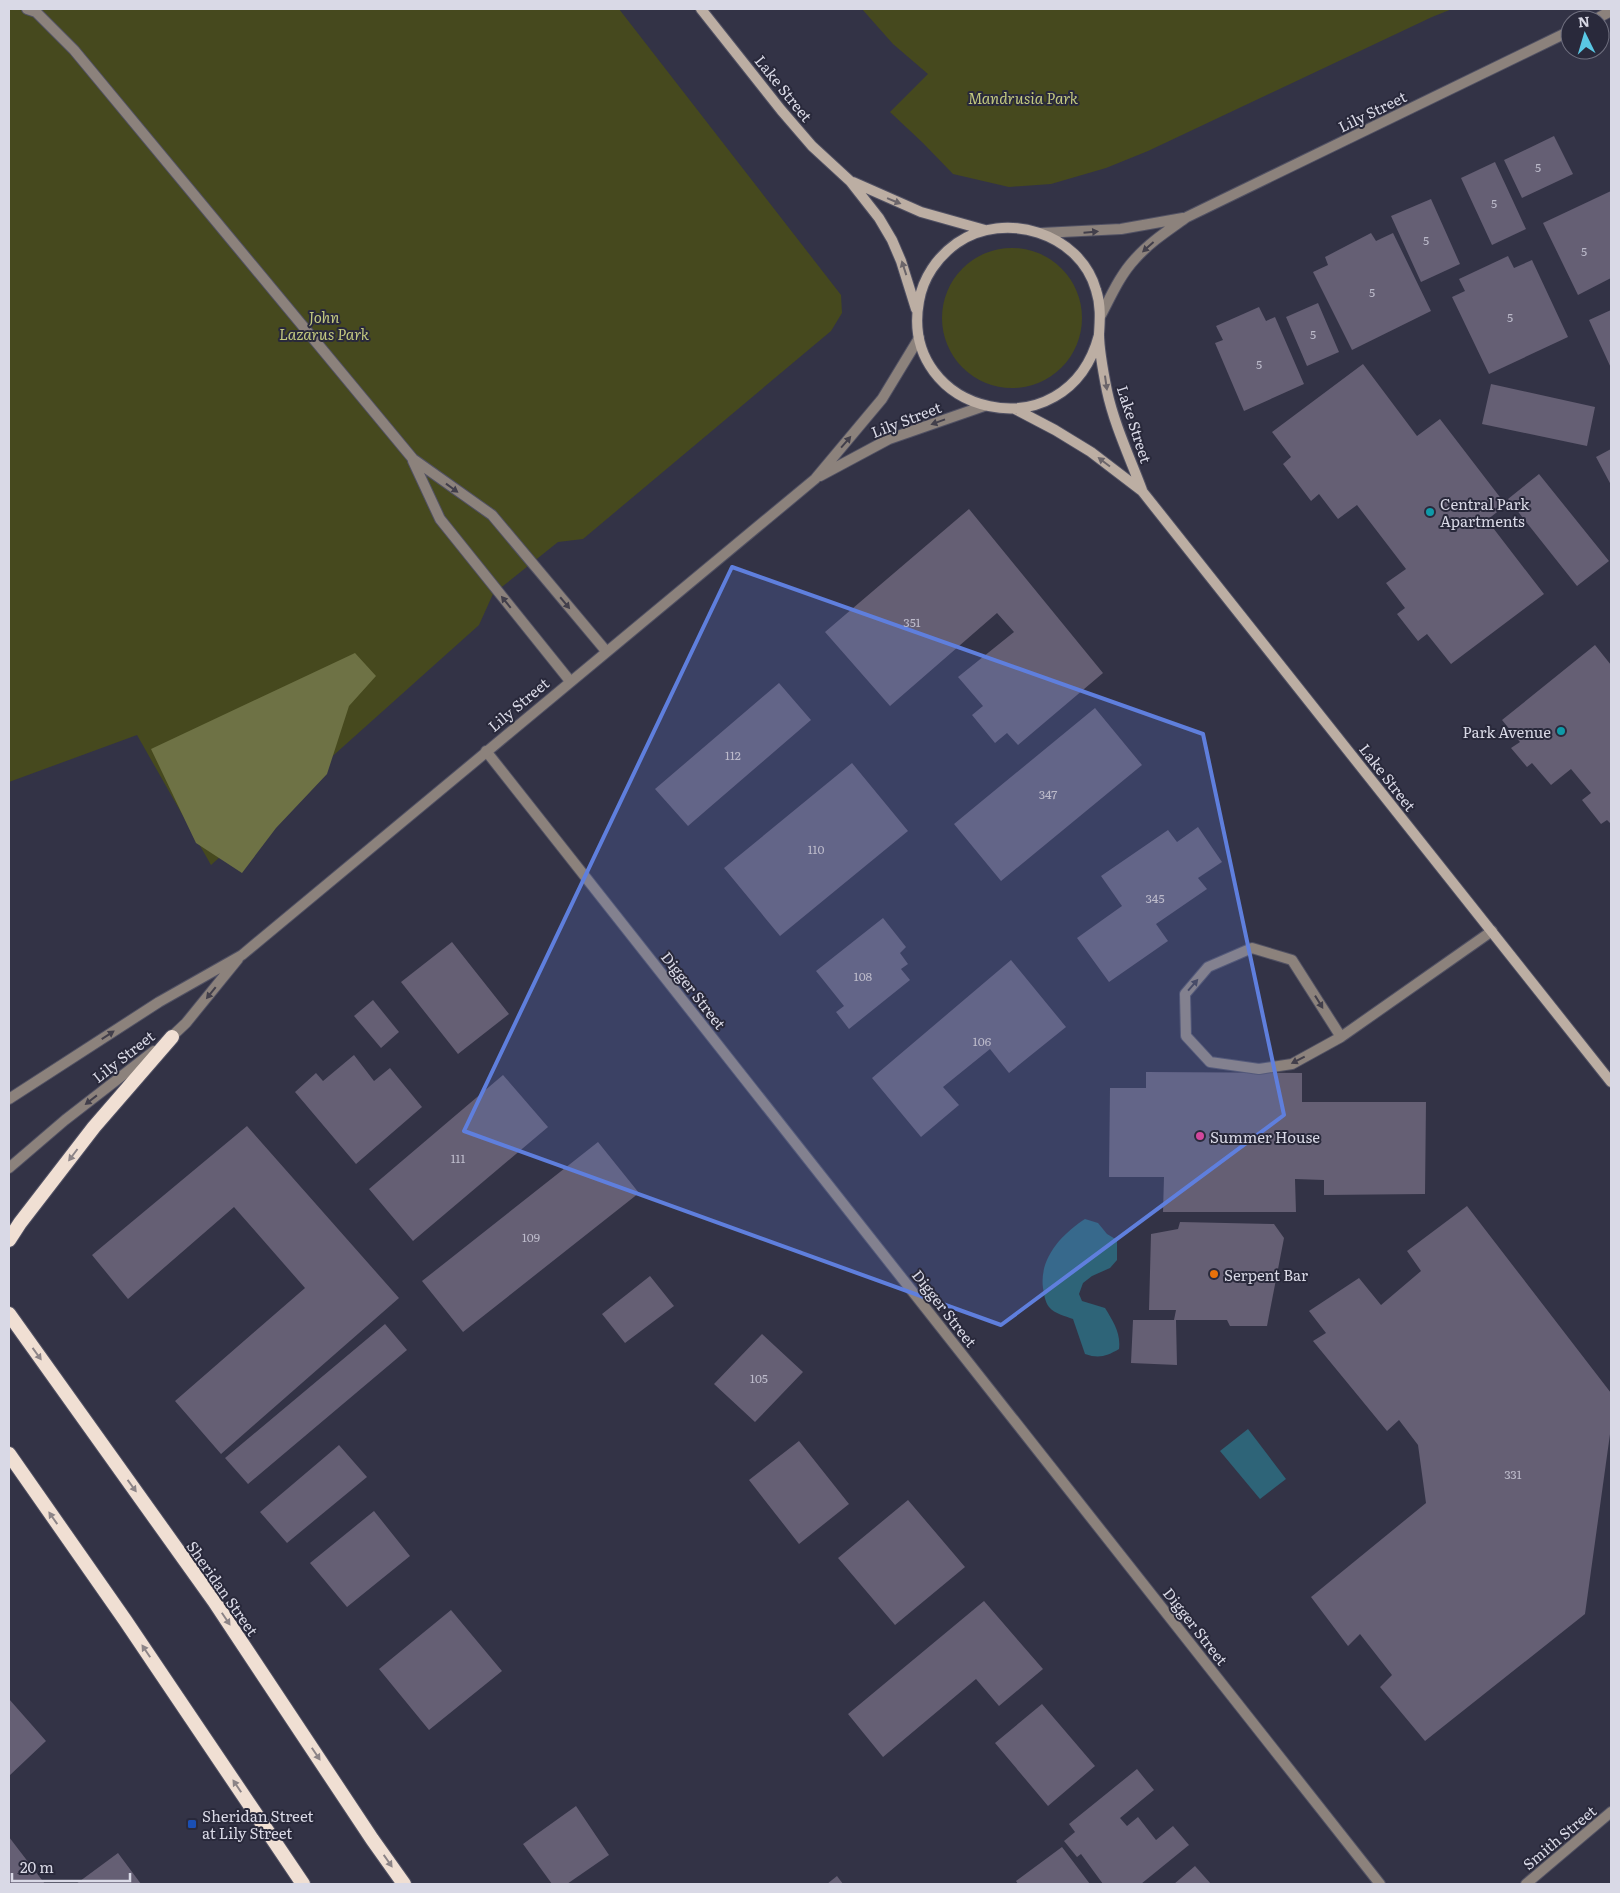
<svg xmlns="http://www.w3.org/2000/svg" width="1620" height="1893" font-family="Literata,serif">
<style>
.green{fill:#46491e}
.forest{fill:#6e7245}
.water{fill:#2e6478}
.building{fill:#655f74}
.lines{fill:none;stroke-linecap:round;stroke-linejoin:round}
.service-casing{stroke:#515163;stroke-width:12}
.minor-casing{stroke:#515163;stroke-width:12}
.tertiary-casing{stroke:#515163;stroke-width:12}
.secondary-casing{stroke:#515163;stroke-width:12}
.trunk-casing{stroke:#515163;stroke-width:16}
.service{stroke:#8c827c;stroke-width:10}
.minor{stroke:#8c827c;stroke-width:10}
.tertiary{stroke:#8c827c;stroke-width:10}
.secondary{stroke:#bcaea3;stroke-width:10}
.trunk{stroke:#f0dfd3;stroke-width:14}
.oneway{fill:#6b656a}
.oneway2{fill:#423f4b}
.oneway3{fill:#8c8487}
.marked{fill:#5f7fdd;fill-opacity:0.2;stroke:#5f7fdd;stroke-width:4;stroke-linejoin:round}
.culture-dot{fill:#0f9aa8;stroke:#29293b;stroke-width:2}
.hotel-dot{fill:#d1479c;stroke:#29293b;stroke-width:2}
.food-dot{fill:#e8710a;stroke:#29293b;stroke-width:2}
.transit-dot{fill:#1a4fb4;stroke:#29293b;stroke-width:2}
.labels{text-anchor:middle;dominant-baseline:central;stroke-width:4;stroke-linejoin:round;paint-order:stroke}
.number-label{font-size:12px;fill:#bcbaca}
.street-label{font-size:15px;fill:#d9d9e6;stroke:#29293b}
.park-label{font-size:15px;font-style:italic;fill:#c2c87f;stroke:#29293b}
.poi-label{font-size:15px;fill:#d9d9e6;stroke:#29293b;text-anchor:start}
</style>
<rect width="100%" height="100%" fill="#333346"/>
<!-- green -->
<path class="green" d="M 9,9 L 619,9 L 841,295 L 842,313 L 831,331 L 583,539 L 558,542 L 493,594 L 479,625 L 211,865 L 137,735 L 9,782 Z
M 862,9 L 1452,9 L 1432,17 L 1148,151 L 1106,168 L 1051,184 L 1009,187 L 953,174 L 923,143 L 890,112 L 928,74 L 893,44 Z
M942 318a70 70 0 1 1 140 0a70 70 0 1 1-140 0Z"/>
<!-- forest -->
<path class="forest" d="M 355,653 L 376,676 L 349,706 L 327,774 L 276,828 L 242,873 L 196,843 L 151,749 Z"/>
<!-- water -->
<path class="water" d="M 1085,1219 L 1098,1223 L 1107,1234 L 1117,1240 L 1117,1260 L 1110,1268 L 1092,1276 L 1083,1283 L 1079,1294 L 1082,1301 L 1105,1308 C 1113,1321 1121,1333 1119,1349 C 1107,1356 1099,1359 1085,1354 L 1073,1319 C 1065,1316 1055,1314 1049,1307 C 1045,1302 1044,1294 1043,1288 C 1039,1258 1062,1234 1085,1219 Z
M 1248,1429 L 1286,1479 L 1260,1499 L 1220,1451 Z"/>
<!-- building -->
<path class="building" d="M 1554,136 L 1573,174 L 1522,198 L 1504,160 Z
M 1495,162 L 1526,229 L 1492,245 L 1461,178 Z
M 1611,191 L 1611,278 L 1578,295 L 1543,223 Z
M 1431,199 L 1460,264 L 1421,282 L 1391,216 Z
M 1371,233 L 1376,241 L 1393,233 L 1431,311 L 1352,350 L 1313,272 L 1328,265 L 1325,257 Z
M 1508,256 L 1514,268 L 1532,260 L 1568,337 L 1489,374 L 1452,297 L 1465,291 L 1459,279 Z
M 1318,303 L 1339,352 L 1307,366 L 1286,317 Z
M 1259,307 L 1266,321 L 1275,317 L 1304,384 L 1244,411 L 1215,343 L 1223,340 L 1216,326 Z
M 1611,310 L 1611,368 L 1589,320 Z
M 1363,364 L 1417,436 L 1440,419 L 1506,505 L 1487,520 L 1544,594 L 1451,664 L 1427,634 L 1418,641 L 1397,614 L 1405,608 L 1386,583 L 1406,569 L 1357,505 L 1338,519 L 1319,494 L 1311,501 L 1283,464 L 1291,457 L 1272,432 Z
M 1491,384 L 1595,407 L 1587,446 L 1482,424 Z
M 1611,449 L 1611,485 L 1596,457 Z
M 1539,474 L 1609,561 L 1577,586 L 1508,499 Z
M 969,509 L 1103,673 L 1018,745 L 1007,733 L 995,743 L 972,715 L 983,706 L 958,677 L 1014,632 L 997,613 L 890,706 L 825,632 Z
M 1595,645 L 1611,665 L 1611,824 L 1607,820 L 1601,824 L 1582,800 L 1591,793 L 1571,769 L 1551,785 L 1532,763 L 1527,767 L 1511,748 L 1520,742 L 1502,720 Z
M 779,683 L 811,720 L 688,826 L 655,789 Z
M 1095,708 L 1142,765 L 1001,881 L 954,824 Z
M 852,763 L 908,831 L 780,936 L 724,868 Z
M 1198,827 L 1222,862 L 1198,878 L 1207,889 L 1156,924 L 1168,941 L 1109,982 L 1077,938 L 1122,906 L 1101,876 L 1168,830 L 1177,842 Z
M 883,918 L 906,947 L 900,953 L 908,964 L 901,969 L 910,980 L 849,1029 L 836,1012 L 844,1006 L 816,971 Z
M 452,942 L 509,1014 L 458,1054 L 401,982 Z
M 1011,960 L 1066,1027 L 1009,1073 L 990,1049 L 943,1087 L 959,1105 L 921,1137 L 872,1078 Z
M 373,1000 L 399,1032 L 381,1048 L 354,1016 Z
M 354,1055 L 374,1081 L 390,1068 L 422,1107 L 356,1164 L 295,1092 L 316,1073 L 323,1081 Z
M 1146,1072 L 1302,1073 L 1302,1102 L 1426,1102 L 1425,1194 L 1324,1195 L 1324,1180 L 1295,1179 L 1296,1212 L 1163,1212 L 1164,1177 L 1109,1177 L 1110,1088 L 1146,1088 Z
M 503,1075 L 548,1127 L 413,1241 L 369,1189 Z
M 247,1126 L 399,1298 L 221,1454 L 175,1401 L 305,1288 L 234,1207 L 128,1299 L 92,1255 Z
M 598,1142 L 639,1193 L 463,1332 L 422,1281 Z
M 1467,1206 L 1611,1393 L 1611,1427 L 1585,1614 L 1425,1741 L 1380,1687 L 1392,1675 L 1360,1634 L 1348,1646 L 1311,1597 L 1426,1503 L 1418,1445 L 1399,1420 L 1387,1431 L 1313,1341 L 1326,1333 L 1309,1311 L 1359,1278 L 1381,1305 L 1421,1271 L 1407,1251 Z
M 1180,1222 L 1274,1224 L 1284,1238 L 1267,1326 L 1230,1326 L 1227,1320 L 1176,1320 L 1177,1365 L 1131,1363 L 1133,1320 L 1174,1320 L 1176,1310 L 1149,1310 L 1151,1234 L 1178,1229 Z
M 650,1276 L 674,1306 L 625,1343 L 602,1314 Z
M 385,1324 L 407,1350 L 248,1484 L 225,1458 Z
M 762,1334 L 803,1372 L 755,1422 L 714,1384 Z
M 799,1441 L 849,1504 L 799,1544 L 749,1480 Z
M 339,1445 L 367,1477 L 287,1543 L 260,1512 Z
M 908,1500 L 965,1567 L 895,1625 L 838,1558 Z
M 374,1511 L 410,1556 L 347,1607 L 310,1563 Z
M 984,1601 L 1043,1669 L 999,1706 L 976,1679 L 883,1757 L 848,1714 Z
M 451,1610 L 502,1671 L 429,1730 L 379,1669 Z
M 9,1699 L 46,1741 L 9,1776 Z
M 1042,1704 L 1095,1766 L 1048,1806 L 995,1743 Z
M 1137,1769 L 1154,1790 L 1120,1818 L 1127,1826 L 1138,1817 L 1156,1840 L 1173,1826 L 1189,1845 L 1141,1884 L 1103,1884 L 1081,1854 L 1077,1857 L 1064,1841 L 1075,1832 L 1069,1824 Z
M 576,1806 L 609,1855 L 567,1884 L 552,1884 L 523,1844 Z
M 9,1837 L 45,1884 L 9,1884 Z
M 1062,1847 L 1090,1884 L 1018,1884 L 1016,1881 Z
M 118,1853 L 141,1884 L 76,1884 Z
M 1195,1866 L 1211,1884 L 1174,1884 Z
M 837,1876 L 843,1884 L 827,1884 Z"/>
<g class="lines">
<defs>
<path id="service" d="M 27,9 L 36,12 L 74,50 L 413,459 L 492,515 L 606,651
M 413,461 L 440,519 L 570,681
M 1341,1037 L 1292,960 L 1252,948 L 1208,967 L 1185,994 L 1186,1036 L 1210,1062 L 1259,1069 L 1292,1064 L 1341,1037 L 1492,931"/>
<path id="minor" d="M 486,751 L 1380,1884
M 1526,1884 L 1611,1812"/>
<path id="tertiary" d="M 1594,20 L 1611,11
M 1042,233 L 1121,229 L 1183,218
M 1101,315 C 1111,296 1120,275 1135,259 C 1150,242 1169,230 1187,217 L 1570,31
M 820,476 L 889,439 L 984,406
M 167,1041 L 186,1023 L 238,959
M 9,1099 L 159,1002 L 242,955 L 815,479 L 882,399 L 919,338
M 9,1168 L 65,1120 L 154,1051"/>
<path id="secondary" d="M 701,9 L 781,110 L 812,146 L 850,181 L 879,218 L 892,240 L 901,261 L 916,309
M 853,182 L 921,212 L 985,230
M 1099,335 C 1067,456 898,415 919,301 C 923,278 937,257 957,243 C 1005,210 1080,233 1096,290 C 1101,305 1100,319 1099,334 C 1099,349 1104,376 1107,391 C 1114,424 1130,458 1142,490
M 1015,409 L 1055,430 L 1091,452 L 1142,491 L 1611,1082"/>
<path id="trunk" d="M 9,1240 L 20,1223 L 94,1127 L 172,1037
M 9,1314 L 214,1601 L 372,1839 L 404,1884
M 9,1454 L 125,1620 L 303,1884"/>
</defs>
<!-- service casing -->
<use href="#service" class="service-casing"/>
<!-- minor casing -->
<use href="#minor" class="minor-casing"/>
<!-- tertiary casing -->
<use href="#tertiary" class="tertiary-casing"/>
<!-- secondary casing -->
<use href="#secondary" class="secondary-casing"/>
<!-- trunk casing -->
<use href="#trunk" class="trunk-casing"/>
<!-- service -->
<use href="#service" class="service"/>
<!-- minor -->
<use href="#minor" class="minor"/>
<!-- tertiary -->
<use href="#tertiary" class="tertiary"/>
<!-- secondary -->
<use href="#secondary" class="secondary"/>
<!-- trunk -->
<use href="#trunk" class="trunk"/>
</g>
<!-- one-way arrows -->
<defs><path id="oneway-solid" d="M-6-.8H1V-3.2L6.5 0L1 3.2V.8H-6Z" transform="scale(1.25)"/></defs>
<g class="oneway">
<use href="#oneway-solid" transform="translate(894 201) rotate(22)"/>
<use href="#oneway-solid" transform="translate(904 268) rotate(-108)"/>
<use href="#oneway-solid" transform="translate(1106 383) rotate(82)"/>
<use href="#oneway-solid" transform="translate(1104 462) rotate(-143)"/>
</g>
<g class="oneway2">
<use href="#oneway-solid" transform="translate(1091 232) rotate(-5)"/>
<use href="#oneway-solid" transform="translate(1148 247) rotate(138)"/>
<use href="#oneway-solid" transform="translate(938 422) rotate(160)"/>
<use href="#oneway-solid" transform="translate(846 442) rotate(-49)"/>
<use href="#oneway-solid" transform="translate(452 488) rotate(36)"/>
<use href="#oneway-solid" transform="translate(506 602) rotate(-129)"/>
<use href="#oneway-solid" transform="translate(565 603) rotate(50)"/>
<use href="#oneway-solid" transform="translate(1193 985) rotate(-49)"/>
<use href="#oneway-solid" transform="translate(211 993) rotate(129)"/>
<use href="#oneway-solid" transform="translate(1319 1002) rotate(58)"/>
<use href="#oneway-solid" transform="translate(108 1035) rotate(-33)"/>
<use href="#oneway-solid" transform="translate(1298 1060) rotate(153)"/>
<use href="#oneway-solid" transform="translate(91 1100) rotate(142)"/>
</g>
<g class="oneway3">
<use href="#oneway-solid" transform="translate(73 1155) rotate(127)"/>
<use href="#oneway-solid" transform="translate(37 1354) rotate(54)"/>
<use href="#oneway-solid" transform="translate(132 1486) rotate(54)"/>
<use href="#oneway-solid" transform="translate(53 1518) rotate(-125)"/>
<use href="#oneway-solid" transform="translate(226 1619) rotate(56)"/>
<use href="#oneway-solid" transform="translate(146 1651) rotate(-124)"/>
<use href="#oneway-solid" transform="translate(316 1754) rotate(56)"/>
<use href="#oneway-solid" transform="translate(237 1786) rotate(-124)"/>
<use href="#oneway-solid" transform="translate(388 1861) rotate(55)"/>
</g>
<!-- marked area -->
<path class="marked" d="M 732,567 L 1203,734 L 1284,1115 L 1001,1325 L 464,1131 Z"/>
<!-- markers -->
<g class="culture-dot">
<circle cx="1430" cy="512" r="5"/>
<circle cx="1561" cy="731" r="5"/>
</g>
<circle class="hotel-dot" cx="1200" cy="1136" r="5"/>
<circle class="food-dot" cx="1214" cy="1274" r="5"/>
<rect class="transit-dot" x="187" y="1819" width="10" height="10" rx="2.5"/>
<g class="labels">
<!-- number labels -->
<g class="number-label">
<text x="1538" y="167">5</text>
<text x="1494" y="203">5</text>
<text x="1426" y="240">5</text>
<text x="1584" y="251">5</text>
<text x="1372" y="292">5</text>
<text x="1510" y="317">5</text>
<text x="1313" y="334">5</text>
<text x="1259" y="364">5</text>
<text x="912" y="622">351</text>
<text x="733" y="755">112</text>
<text x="1048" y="794">347</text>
<text x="816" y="849">110</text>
<text x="1155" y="898">345</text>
<text x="863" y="976">108</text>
<text x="982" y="1041">106</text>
<text x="458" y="1158">111</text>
<text x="531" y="1237">109</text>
<text x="759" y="1378">105</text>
<text x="1513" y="1474">331</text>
</g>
<!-- street labels -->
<g class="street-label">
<text transform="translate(784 88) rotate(51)">Lake Street</text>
<text transform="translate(1372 111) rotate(-26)">Lily Street</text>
<text transform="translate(906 419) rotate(-21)">Lily Street</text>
<text transform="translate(1135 424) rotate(72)">Lake Street</text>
<text transform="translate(518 704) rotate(-40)">Lily Street</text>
<text transform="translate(1388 777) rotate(52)">Lake Street</text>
<text transform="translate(694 990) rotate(52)">Digger Street</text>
<text transform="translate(123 1056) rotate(-38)">Lily Street</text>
<text transform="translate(945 1308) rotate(52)">Digger Street</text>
<text transform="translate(223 1588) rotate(55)">Sheridan Street</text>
<text transform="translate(1196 1626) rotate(52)">Digger Street</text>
<text transform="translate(1559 1837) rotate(-40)">Smith Street</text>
</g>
<!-- park labels -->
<g class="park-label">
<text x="1023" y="97">Mandrusia Park</text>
<text x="324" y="316">John<tspan x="324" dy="17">Lazarus Park</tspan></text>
</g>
<!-- poi labels -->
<g class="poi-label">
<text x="1440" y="503">Central Park<tspan x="1440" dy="17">Apartments</tspan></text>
<text x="1551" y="731" text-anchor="end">Park Avenue</text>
<text x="1210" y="1136">Summer House</text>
<text x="1224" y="1274">Serpent Bar</text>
<text x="202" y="1815">Sheridan Street<tspan x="202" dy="17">at Lily Street</tspan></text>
</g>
</g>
<!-- border -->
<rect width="1620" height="1893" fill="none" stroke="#d9d9e6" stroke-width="20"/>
<!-- north arrow -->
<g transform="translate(1585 35) rotate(355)"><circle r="24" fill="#29293b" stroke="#6f6f7f"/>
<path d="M0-4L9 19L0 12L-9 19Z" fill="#5ac8e5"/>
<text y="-8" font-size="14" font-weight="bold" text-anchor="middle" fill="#d9d9e6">N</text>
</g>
<!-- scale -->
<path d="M12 1873v8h118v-8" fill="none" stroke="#d9d9e6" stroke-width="2.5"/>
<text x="20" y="1873" font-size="15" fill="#d9d9e6" stroke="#29293b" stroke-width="4" paint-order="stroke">20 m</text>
</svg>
